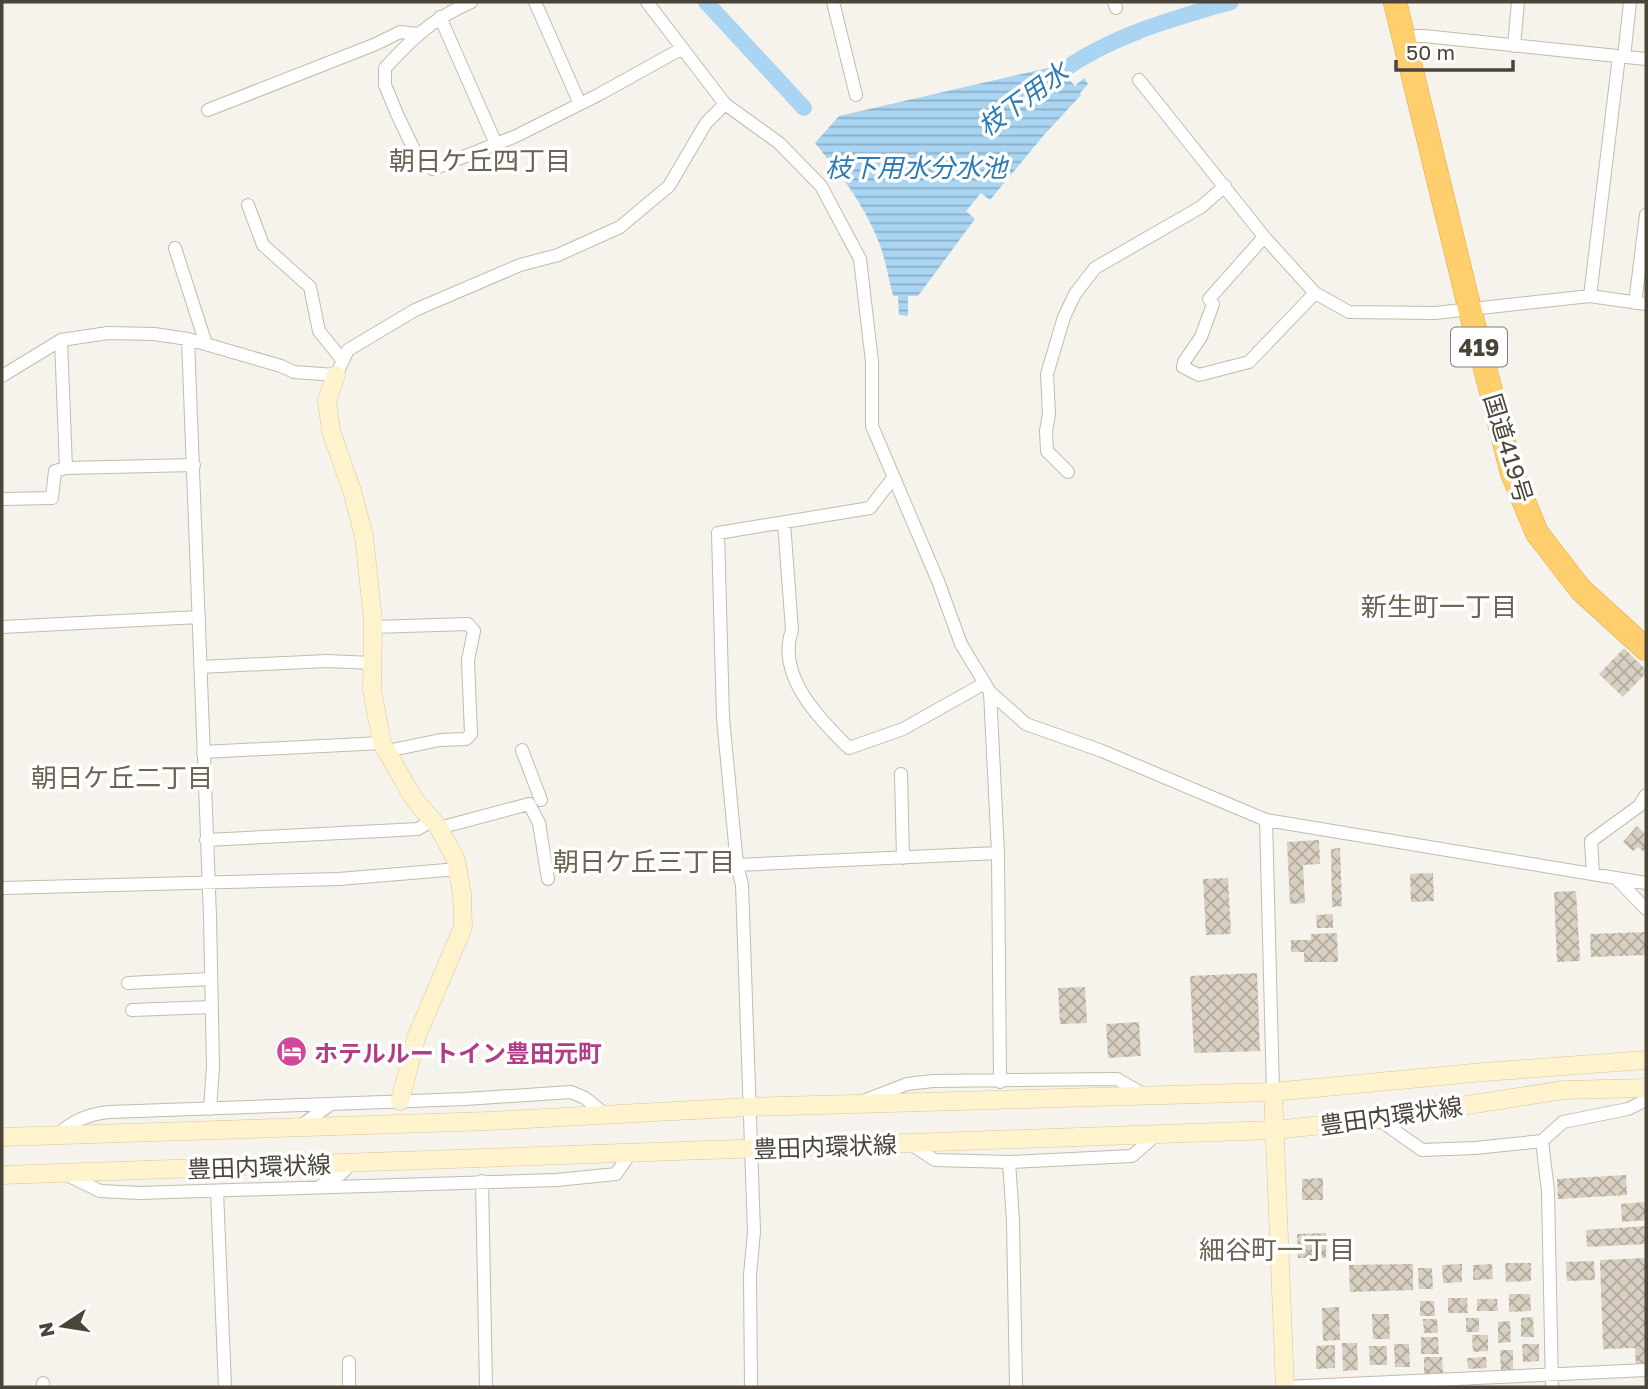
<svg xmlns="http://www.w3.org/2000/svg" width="1648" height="1389" font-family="'Golos Text','Noto Sans JP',sans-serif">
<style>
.water{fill:url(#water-rules)}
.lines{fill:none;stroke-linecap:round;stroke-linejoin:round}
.canal{stroke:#a9d4f2;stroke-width:16}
.building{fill:url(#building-cross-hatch)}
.street-casing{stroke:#c2bbae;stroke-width:14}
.secondary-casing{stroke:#d6c79b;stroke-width:19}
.highway-casing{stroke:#e0a43c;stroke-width:24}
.street{stroke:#fff;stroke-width:12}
.secondary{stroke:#fff3cd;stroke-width:18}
.highway{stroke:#ffcf6e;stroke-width:23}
.labels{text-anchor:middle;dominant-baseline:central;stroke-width:7;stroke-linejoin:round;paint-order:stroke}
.shield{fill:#fff;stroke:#817c74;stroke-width:2}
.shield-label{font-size:23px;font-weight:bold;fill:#4b4439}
.street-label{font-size:24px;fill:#4b4439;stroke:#fff}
.hotel-label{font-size:24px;font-weight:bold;fill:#b23c85;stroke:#fff;text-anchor:start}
.water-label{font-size:26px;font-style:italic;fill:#2e7ab2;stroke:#fff}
.neighbourhood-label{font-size:26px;fill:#6e6250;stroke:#fff}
</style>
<defs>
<pattern id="water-rules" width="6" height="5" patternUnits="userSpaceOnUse" patternTransform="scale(1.75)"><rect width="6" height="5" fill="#a9d4f2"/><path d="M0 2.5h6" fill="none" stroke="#8caec5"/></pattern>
<pattern id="building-cross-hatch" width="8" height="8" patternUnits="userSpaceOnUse" patternTransform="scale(1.75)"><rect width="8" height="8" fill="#d8cfc1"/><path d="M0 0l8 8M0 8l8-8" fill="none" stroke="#b1aa9e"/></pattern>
</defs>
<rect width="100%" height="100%" fill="#f6f3ec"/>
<!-- water -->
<path class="water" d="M 1075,54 L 1083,64 L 1067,77 L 1075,86 L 1084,78 L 1088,84 L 1080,93 L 1081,95 L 1044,135 L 990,200 L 981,193 L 966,211 L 975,219 L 918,296 L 908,296 L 908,316 L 899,315 L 898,296 L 893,296 C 889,280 886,263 881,248 C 867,208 841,175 815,143 L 839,116 L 1056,66 L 1058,68 Z"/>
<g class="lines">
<!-- canal -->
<path class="canal" d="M 706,2 L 804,108
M 1062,71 C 1113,35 1172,19 1231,2"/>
</g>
<!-- building -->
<path class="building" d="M 1624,648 L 1646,670 L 1646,673 L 1623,697 L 1599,674 Z
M 1637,826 L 1646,835 L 1646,849 L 1644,852 L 1638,847 L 1633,851 L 1623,842 Z
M 1319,840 L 1320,864 L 1303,865 L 1305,903 L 1290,904 L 1287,842 Z
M 1340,848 L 1342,906 L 1332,907 L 1331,849 Z
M 1433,873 L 1434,901 L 1411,902 L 1410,874 Z
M 1228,878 L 1231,934 L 1206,935 L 1203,879 Z
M 1576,891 L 1580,961 L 1557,962 L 1554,892 Z
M 1333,914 L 1333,928 L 1317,928 L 1316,915 Z
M 1646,932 L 1646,955 L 1591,957 L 1590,934 Z
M 1337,933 L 1338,962 L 1304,962 L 1304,952 L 1291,952 L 1291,940 L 1311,940 L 1311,934 Z
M 1257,973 L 1260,1051 L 1194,1053 L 1190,976 Z
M 1085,987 L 1087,1023 L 1060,1024 L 1058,988 Z
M 1139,1022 L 1141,1056 L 1108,1058 L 1106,1024 Z
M 1626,1175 L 1627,1195 L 1558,1199 L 1557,1179 Z
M 1323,1178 L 1323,1200 L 1302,1200 L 1302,1179 Z
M 1646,1202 L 1646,1220 L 1622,1222 L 1621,1204 Z
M 1646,1226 L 1646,1244 L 1587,1247 L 1586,1230 Z
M 1326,1233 L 1326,1258 L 1298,1258 L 1297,1234 Z
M 1646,1258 L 1646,1365 L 1636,1365 L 1635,1348 L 1603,1349 L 1600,1260 Z
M 1594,1261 L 1595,1280 L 1567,1281 L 1566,1262 Z
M 1505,1263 L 1531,1263 L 1531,1281 L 1506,1282 Z
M 1413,1264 L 1413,1290 L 1350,1292 L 1349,1265 Z
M 1462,1264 L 1462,1282 L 1443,1283 L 1442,1265 Z
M 1492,1264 L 1493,1279 L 1473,1280 L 1473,1265 Z
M 1418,1268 L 1432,1268 L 1433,1289 L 1419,1289 Z
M 1509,1294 L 1530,1294 L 1531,1311 L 1509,1312 Z
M 1448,1298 L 1467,1298 L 1468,1313 L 1448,1313 Z
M 1477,1299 L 1497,1299 L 1498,1311 L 1477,1311 Z
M 1420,1301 L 1434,1301 L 1435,1316 L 1420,1316 Z
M 1339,1307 L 1340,1340 L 1323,1341 L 1322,1308 Z
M 1372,1314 L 1389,1314 L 1390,1339 L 1373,1339 Z
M 1533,1317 L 1534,1337 L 1521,1337 L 1521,1318 Z
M 1466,1318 L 1479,1318 L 1479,1332 L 1466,1332 Z
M 1423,1319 L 1437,1319 L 1438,1333 L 1424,1333 Z
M 1510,1321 L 1511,1342 L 1498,1343 L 1498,1322 Z
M 1472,1335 L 1488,1335 L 1488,1351 L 1473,1352 Z
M 1421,1337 L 1438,1337 L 1439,1354 L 1421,1354 Z
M 1342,1343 L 1357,1343 L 1358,1370 L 1343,1371 Z
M 1394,1344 L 1409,1344 L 1410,1367 L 1395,1367 Z
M 1522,1344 L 1539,1344 L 1539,1361 L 1523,1362 Z
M 1335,1345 L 1335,1368 L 1316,1369 L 1316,1346 Z
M 1369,1346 L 1387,1346 L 1387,1365 L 1370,1365 Z
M 1500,1350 L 1513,1350 L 1513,1370 L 1501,1370 Z
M 1424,1357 L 1442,1357 L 1443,1373 L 1424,1374 Z
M 1486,1357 L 1487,1368 L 1468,1369 L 1467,1358 Z"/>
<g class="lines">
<defs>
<path id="street" d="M 471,2 C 431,20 415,36 385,68 L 385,85 L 397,114 L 419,160 L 433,169 L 516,136 L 598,95 L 681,49
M 535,2 L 580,104
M 647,2 L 725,104 L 779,143 L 821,186 L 860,259 L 872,362 L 872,426 L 938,581 L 961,644 L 990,692 L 1026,724 L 1102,751 L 1266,820 L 1646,883
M 833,2 L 856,95
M 1114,2 L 1116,8
M 440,17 L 496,144
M 1403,36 L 1424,36 L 1646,59
M 1514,46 L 1518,2
M 1624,57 L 1630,2
M 1139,80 L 1266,239 L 1315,293 L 1349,312 L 1435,313 L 1590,296 L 1646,304
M 208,110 L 376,44 L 400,32 L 417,34
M 248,205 L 263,245 L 310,287 L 319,331 L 343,361
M 1264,237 L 1209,299 L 1213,304 L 1201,337 L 1184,362 L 1183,367 L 1199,375 L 1249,362 L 1315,293
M 175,248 L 206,344
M 1590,296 L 1619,56
M 1635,303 L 1646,215
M 188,339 L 210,916 L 213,1067 L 210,1109
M 2,376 L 61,340 L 108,333 L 154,334 L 188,339 L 281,366 L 294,372 L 336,375 L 348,350 L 415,310 L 520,265 L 558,255 L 620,227 L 669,186 L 706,123 L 725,104
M 66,468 L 194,465
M 1068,472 L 1047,451 L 1046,431 L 1049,414 L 1047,374 L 1064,317 L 1075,294 L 1095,268 L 1201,207 L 1225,186
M 2,499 L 52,498 L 55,471 L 66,468 L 61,340
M 784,523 L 792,630 C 776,675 819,719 849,748 L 903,729 L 985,683
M 2,627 L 199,617
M 373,627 L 468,624 L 474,631 L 468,660 L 471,734 L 466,739 L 440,740 L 387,751
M 200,667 L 327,661 L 372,663
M 990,692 L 998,853 L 1000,1082
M 522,750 L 541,800
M 203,752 L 382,743
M 901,774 L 903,858
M 1266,820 L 1273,1092
M 439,828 L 529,804 L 539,823 L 548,879
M 206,840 L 418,829 L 431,821
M 737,865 L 998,853
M 1593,874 L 1591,841 L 1639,806 L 1646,795
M 1616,878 L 1646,909
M 2,888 L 339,879 L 458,869
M 128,983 L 210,979
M 132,1010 L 211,1007
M 863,1101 L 907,1084 L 933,1081 L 1117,1079 L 1145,1095
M 1378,1119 L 1422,1150 L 1475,1148 L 1542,1141 L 1563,1122 L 1628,1109 L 1646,1100
M 299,1127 L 331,1104
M 59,1134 C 73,1120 89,1114 109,1112 L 465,1099 L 571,1092 L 585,1098 L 606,1115
M 1542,1141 L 1548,1191 L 1552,1387
M 909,1143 L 935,1160 L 1009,1162 L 1132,1156 L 1156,1135
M 1009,1162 L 1013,1221 L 1016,1387
M 65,1174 L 100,1191 L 139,1193 L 557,1180 L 616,1174 L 632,1151
M 482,1181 L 486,1387
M 322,1185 L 341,1174 L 352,1163
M 217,1191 L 225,1387
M 349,1362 L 349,1387
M 43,1387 L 43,1383
M 751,1387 L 750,1275 L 754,1232 L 742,885 L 737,865 L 723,718 L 718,533 L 870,508 L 893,478
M 1284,1387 L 1646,1370"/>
<path id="secondary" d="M 336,375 L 327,401 L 331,431 L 352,491 L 364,536 L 373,621 L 372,690 L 382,743 L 414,799 L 439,828 L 456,860 L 462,894 L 463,927 L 416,1038 L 400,1101
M 1273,1092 L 1285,1387
M 2,1137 L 489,1121 L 749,1107 L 1273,1092 L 1484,1072 L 1646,1060
M 2,1175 L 1275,1130 L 1378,1119 L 1564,1090 L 1646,1088"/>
<path id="highway" d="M 1395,2 L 1470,310 L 1512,473 L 1537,533 L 1581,590 L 1646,649"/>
</defs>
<!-- street casing -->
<use href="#street" class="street-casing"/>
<!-- secondary casing -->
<use href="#secondary" class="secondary-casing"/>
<!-- highway casing -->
<use href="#highway" class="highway-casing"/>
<!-- street -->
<use href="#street" class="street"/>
<!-- secondary -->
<use href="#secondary" class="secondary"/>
<!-- highway -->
<use href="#highway" class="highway"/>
</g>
<!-- icons -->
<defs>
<symbol id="hotel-disc" viewBox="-11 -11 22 22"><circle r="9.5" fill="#d1479c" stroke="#fff"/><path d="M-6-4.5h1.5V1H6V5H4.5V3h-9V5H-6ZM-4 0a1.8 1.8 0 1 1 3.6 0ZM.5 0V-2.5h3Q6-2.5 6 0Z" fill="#fff"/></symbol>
</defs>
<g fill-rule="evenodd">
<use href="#hotel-disc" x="274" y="1034" width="35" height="35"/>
</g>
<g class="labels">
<!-- shield labels -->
<rect class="shield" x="1451" y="327.5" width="56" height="39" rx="5"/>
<g class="shield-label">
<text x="1479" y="347">419</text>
</g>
<!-- street labels -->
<g class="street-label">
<text transform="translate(1509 448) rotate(73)">国道419号</text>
<text transform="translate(1391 1115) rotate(-8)">豊田内環状線</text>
<text transform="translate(825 1146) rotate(-2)">豊田内環状線</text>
<text transform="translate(259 1166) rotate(-2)">豊田内環状線</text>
</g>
<!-- hotel labels -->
<g class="hotel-label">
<text x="314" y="1052">ホテルルートイン豊田元町</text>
</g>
<!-- water labels -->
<g class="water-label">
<text transform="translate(1023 99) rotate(-36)">枝下用水</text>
<text x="916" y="167">枝下用水分水池</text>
</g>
<!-- neighbourhood labels -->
<g class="neighbourhood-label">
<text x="480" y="160">朝日ケ丘四丁目</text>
<text x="1439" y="606">新生町一丁目</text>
<text x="122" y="777">朝日ケ丘二丁目</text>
<text x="644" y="861">朝日ケ丘三丁目</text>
<text x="1277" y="1249">細谷町一丁目</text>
</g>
</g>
<!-- border -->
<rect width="1648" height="1389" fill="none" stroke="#4b4439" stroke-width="7"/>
<!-- north arrow -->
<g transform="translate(63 1326) rotate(258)" stroke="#ffffff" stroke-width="5" paint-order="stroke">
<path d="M0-5L12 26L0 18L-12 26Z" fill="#4b4439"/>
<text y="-10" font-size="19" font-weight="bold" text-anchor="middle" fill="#4b4439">N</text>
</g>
<!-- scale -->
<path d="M1396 60v10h117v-10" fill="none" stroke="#4b4439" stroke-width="3.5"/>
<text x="1406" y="60" font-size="21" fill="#4b4439" stroke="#ffffff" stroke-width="5" paint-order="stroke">50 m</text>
</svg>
